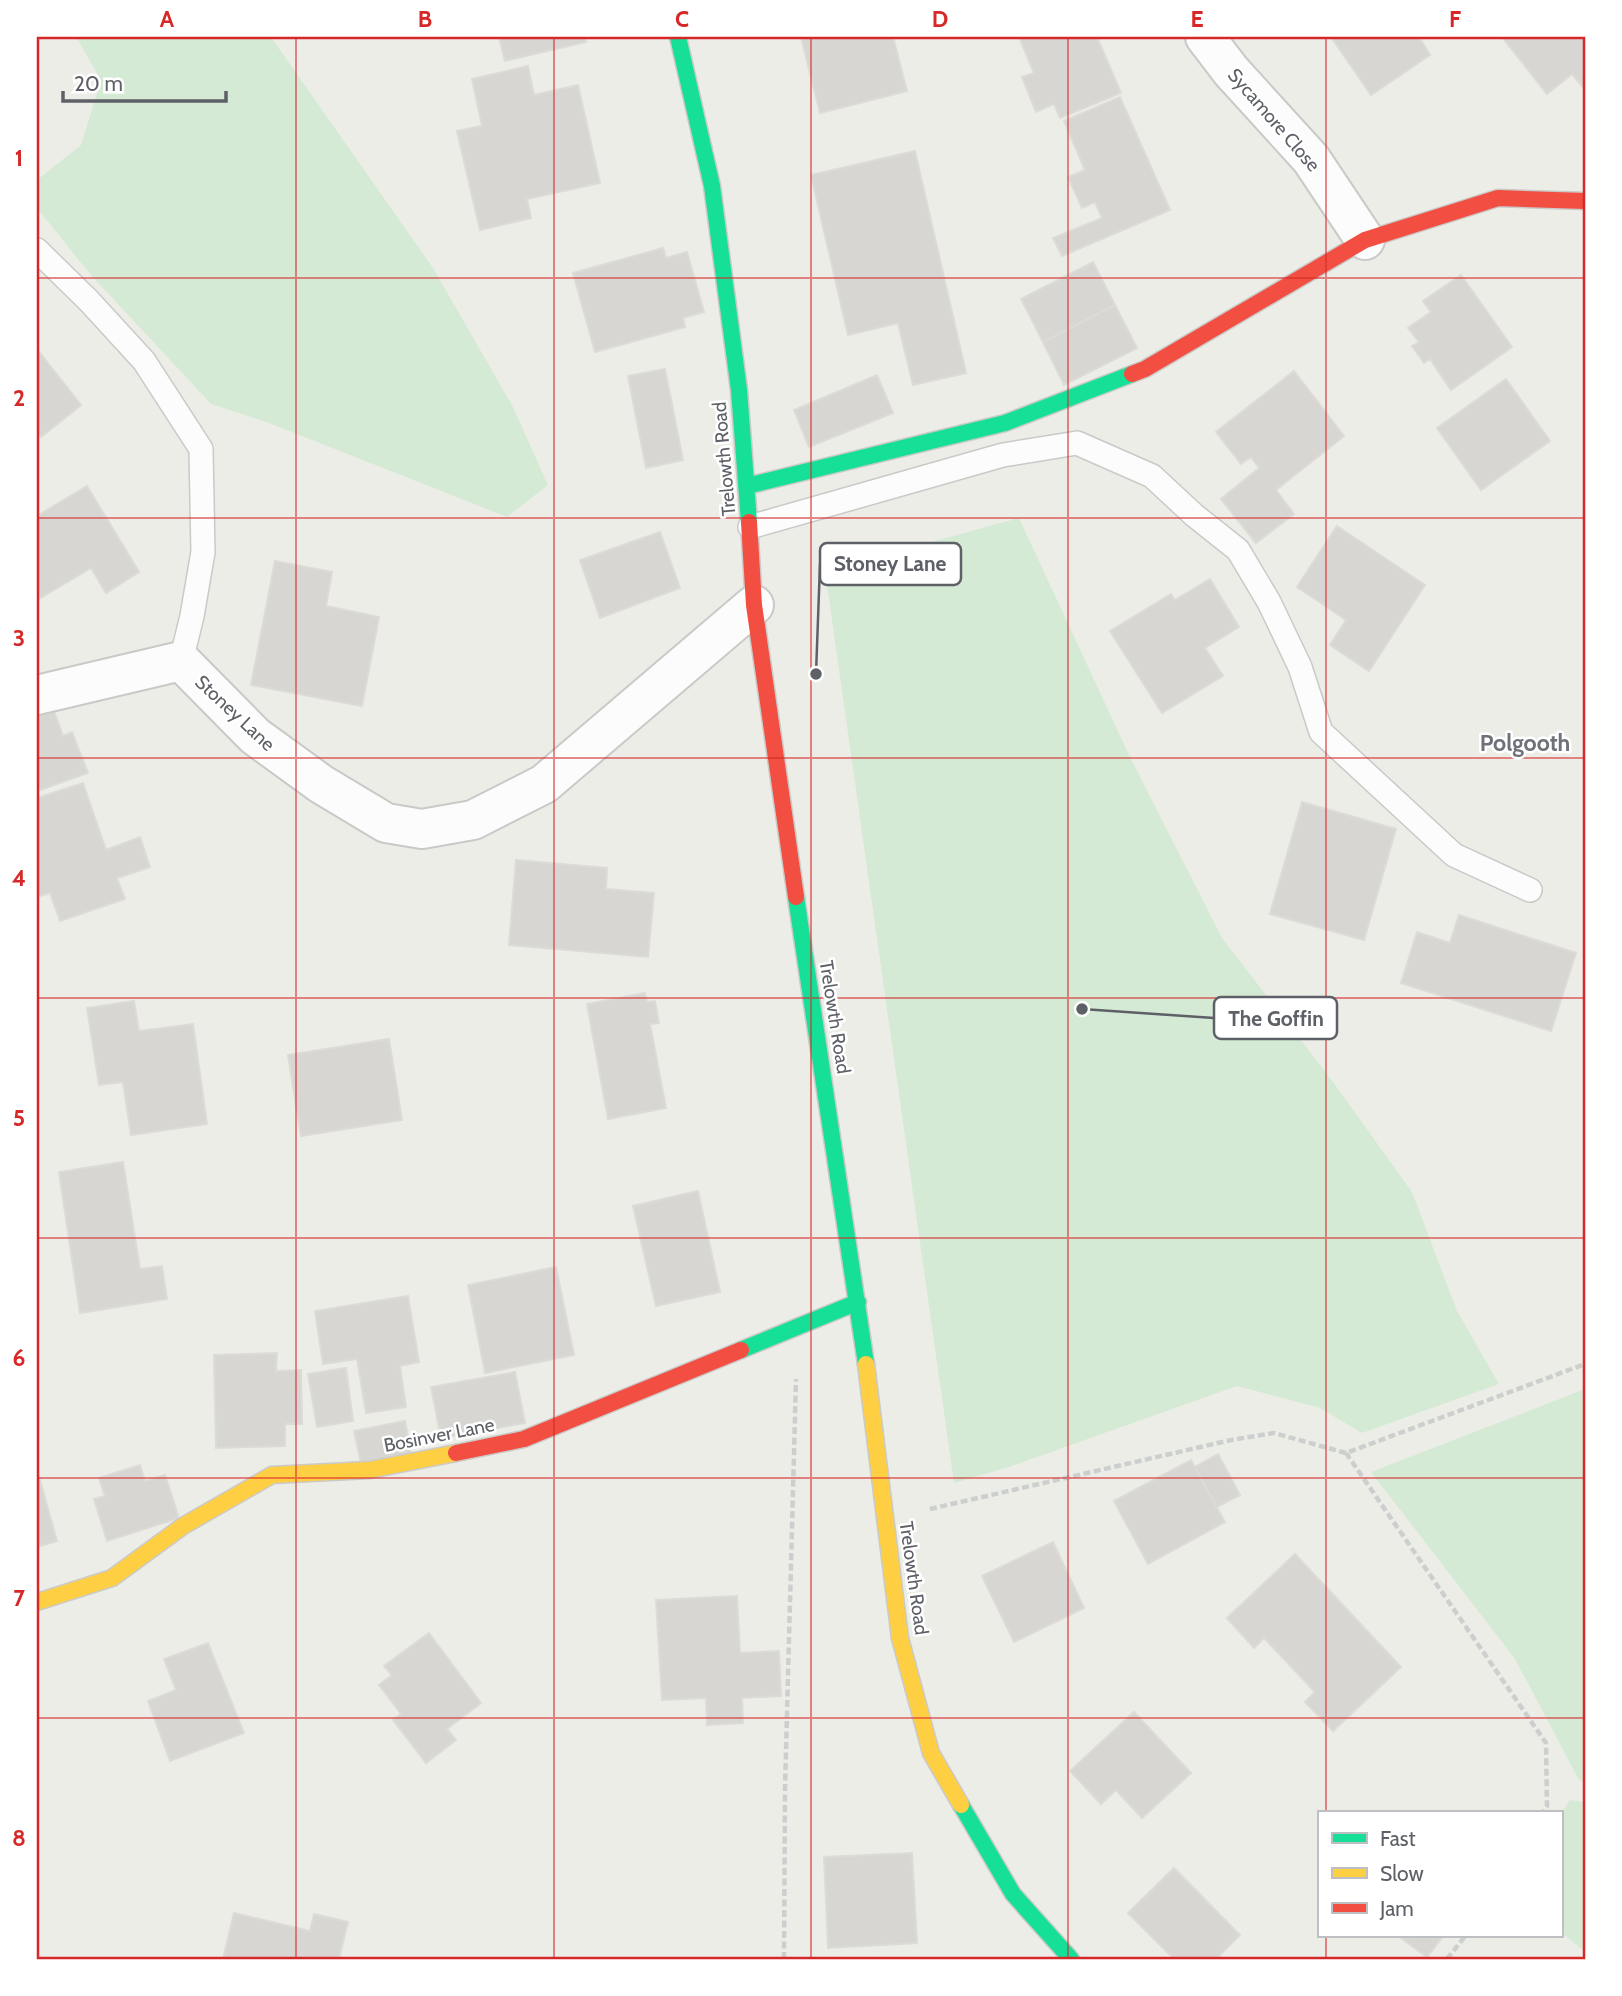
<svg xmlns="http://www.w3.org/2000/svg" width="1622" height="1996" font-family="Cabin,sans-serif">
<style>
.green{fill:#d5ead4}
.building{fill:#d7d6d3;stroke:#dcdbd7;stroke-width:2}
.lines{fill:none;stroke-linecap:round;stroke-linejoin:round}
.lane-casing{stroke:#c9cac8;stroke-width:26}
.street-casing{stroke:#c9cac8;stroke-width:42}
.fast-casing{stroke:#cacac9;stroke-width:19}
.slow-casing{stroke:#cacac9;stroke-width:19}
.jam-casing{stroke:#cacac9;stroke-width:19}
.path{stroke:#cbcfcd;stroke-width:4.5;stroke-dasharray:7 3.5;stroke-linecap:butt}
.lane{stroke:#fcfcfc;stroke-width:23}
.street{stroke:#fcfcfc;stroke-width:38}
.fast{stroke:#16e098;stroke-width:16}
.slow{stroke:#ffcf43;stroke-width:16}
.jam{stroke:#f24e42;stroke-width:16}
.grid{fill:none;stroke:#d62828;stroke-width:2;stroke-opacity:0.55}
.labels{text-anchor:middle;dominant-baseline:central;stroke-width:5;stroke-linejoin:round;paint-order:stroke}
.street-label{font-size:19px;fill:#5d6066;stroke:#fff}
.quarter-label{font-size:23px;font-weight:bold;fill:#6e7278;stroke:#fff}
.leader{fill:none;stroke:#5d6066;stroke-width:2.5}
.callout-dot{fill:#5d6066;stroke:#fff;stroke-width:2.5}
.callout{fill:#fff;stroke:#5d6066;stroke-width:2.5}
.callout-label{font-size:21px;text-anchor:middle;font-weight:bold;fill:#5d6066}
.neatline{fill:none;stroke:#d62828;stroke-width:2.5}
.grid-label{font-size:23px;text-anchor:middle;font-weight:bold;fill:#d62828}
</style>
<rect width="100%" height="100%" fill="#edede8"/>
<!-- green -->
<path class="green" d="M 76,37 L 271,37 L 433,268 L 513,407 L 548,485 L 507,517 L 269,423 L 211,404 L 90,274 L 37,208 L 37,180 L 81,145 L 101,80 Z
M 1019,518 L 1130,757 L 1222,938 L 1331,1079 L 1412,1192 L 1457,1311 L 1499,1384 L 1362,1433 L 1320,1408 L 1237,1386 L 1009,1467 L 954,1483 L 825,571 Z
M 1585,1389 L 1585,1782 L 1579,1780 L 1515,1659 L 1371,1472 Z
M 1570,1800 L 1585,1802 L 1585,1952 L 1561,1932 L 1561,1813 Z"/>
<!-- building -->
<path class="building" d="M 499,37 L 585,37 L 586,42 L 505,61 Z
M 801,37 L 893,37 L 907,91 L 820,113 Z
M 1019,37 L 1097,37 L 1121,93 L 1060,118 L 1054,104 L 1036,112 L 1022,77 L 1034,73 Z
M 1331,37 L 1419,37 L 1430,55 L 1371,95 Z
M 1502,37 L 1585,37 L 1585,90 L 1572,74 L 1547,94 Z
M 528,66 L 534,95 L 578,85 L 600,183 L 527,199 L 531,218 L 480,230 L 457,131 L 482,126 L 472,79 Z
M 1120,97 L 1170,210 L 1062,256 L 1053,238 L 1102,218 L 1095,202 L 1082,208 L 1068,177 L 1085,170 L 1064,121 Z
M 915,151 L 966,373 L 913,385 L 898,323 L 848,335 L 811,175 Z
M 663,248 L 666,258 L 687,252 L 704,312 L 683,318 L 685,327 L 595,352 L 573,273 Z
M 1093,262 L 1115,305 L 1043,342 L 1021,299 Z
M 1461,275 L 1512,347 L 1451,390 L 1430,359 L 1424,363 L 1412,346 L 1419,342 L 1408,328 L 1431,312 L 1423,301 Z
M 1115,305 L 1137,348 L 1064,385 L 1043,342 Z
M 37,349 L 81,405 L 41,437 L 37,431 Z
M 665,369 L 683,460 L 646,468 L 628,376 Z
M 1294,371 L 1344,436 L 1276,490 L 1294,514 L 1256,543 L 1221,499 L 1259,468 L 1251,457 L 1241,464 L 1216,432 Z
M 877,375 L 893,413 L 809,447 L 794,410 Z
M 1506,379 L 1550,441 L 1481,490 L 1437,428 Z
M 87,486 L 139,572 L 106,593 L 91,568 L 37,600 L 37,516 Z
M 1337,526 L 1425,585 L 1369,671 L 1330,645 L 1346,620 L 1297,587 Z
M 660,532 L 680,588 L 600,618 L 580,560 Z
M 275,561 L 332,572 L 326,606 L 379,617 L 362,706 L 251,685 Z
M 1210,579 L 1239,627 L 1205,648 L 1223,676 L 1162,713 L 1110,631 L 1171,594 L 1175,600 Z
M 54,711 L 63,736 L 72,732 L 88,773 L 37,791 L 37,717 Z
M 83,783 L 106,850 L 140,837 L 150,867 L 117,878 L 125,899 L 60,921 L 50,893 L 37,897 L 37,798 Z
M 1302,802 L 1396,829 L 1364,940 L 1270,914 Z
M 516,860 L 607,868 L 606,889 L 654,893 L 648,957 L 509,945 Z
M 1459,915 L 1576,953 L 1551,1031 L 1401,983 L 1417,932 L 1450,943 Z
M 645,993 L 647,1002 L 655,1001 L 659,1023 L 650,1024 L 666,1108 L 608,1119 L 587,1004 Z
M 134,1001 L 139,1031 L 193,1024 L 207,1124 L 131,1135 L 123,1082 L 99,1085 L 87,1008 Z
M 389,1039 L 402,1120 L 301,1136 L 288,1055 Z
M 123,1162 L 140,1269 L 162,1266 L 167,1299 L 80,1313 L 59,1172 Z
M 698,1191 L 720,1292 L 656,1306 L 633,1206 Z
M 556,1267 L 574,1355 L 485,1373 L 468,1285 Z
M 408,1296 L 419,1362 L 400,1366 L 406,1407 L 366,1413 L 357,1359 L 323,1364 L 315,1311 Z
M 277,1353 L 276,1371 L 301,1370 L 302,1424 L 285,1424 L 285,1446 L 216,1448 L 214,1355 Z
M 346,1368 L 353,1421 L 317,1427 L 308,1374 Z
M 515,1372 L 525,1423 L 441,1438 L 431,1387 Z
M 405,1421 L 411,1453 L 361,1463 L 354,1431 Z
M 1218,1454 L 1240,1495 L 1217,1507 L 1195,1467 Z
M 1191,1460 L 1225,1522 L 1148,1564 L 1114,1501 Z
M 140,1465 L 145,1481 L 165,1475 L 179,1518 L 107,1541 L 94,1499 L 105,1496 L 99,1478 Z
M 37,1469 L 57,1541 L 37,1547 Z
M 1053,1542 L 1084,1608 L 1014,1642 L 982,1576 Z
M 1295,1554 L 1401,1667 L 1333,1731 L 1305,1702 L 1315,1692 L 1264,1638 L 1254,1648 L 1227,1618 Z
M 737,1596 L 740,1653 L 779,1651 L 781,1696 L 742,1698 L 743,1723 L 707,1725 L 706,1698 L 662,1700 L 656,1600 Z
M 429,1633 L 481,1703 L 447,1729 L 456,1740 L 426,1763 L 393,1720 L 401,1714 L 379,1685 L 392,1675 L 384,1666 Z
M 208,1643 L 244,1733 L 170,1761 L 148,1701 L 176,1690 L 164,1659 Z
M 1134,1712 L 1191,1773 L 1142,1818 L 1116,1790 L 1101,1804 L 1070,1771 Z
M 912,1853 L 917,1943 L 828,1948 L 824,1857 Z
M 1174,1868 L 1240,1935 L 1216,1959 L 1174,1959 L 1128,1913 Z
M 234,1913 L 310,1931 L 314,1914 L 348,1922 L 339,1959 L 223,1959 Z
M 1397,1935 L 1444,1935 L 1427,1957 Z"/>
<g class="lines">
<defs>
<path id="lane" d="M 37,250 L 89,301 L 144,361 L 201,449 L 203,552 L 192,616 L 181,661
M 750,527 L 1003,455 L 1077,443 L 1152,476 L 1194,515 L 1238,550 L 1269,602 L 1300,667 L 1321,732 L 1454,855 L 1530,890"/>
<path id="street" d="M 1205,37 L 1231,71 L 1311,159 L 1365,240
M 37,695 L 181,661 L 255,736 L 321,784 L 386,823 L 422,829 L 473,820 L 544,784 L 754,605"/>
<path id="fast" d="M 678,37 L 712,186 L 739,390 L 749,522
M 747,486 L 1005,423 L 1132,374
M 796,897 L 866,1364
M 741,1350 L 858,1302
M 961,1805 L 1013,1894 L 1071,1959"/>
<path id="slow" d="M 866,1364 L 900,1638 L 931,1753 L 961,1805
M 37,1602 L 112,1578 L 183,1526 L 272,1475 L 369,1470 L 456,1453"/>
<path id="jam" d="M 1132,374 L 1145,369 L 1365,240 L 1498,198 L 1585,201
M 749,522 L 754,605 L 796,897
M 456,1453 L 524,1439 L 741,1350"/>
</defs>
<!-- lane casing -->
<use href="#lane" class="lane-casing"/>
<!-- street casing -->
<use href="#street" class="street-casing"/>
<!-- fast casing -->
<use href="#fast" class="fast-casing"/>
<!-- slow casing -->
<use href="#slow" class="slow-casing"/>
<!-- jam casing -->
<use href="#jam" class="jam-casing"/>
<!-- path -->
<path class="path" d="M 1346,1453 L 1546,1743 L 1547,1806 L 1543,1812
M 930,1509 L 1231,1440 L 1274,1433 L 1346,1453 L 1585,1364
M 784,1959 L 785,1788 L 796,1379
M 1447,1959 L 1466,1935"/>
<!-- lane -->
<use href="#lane" class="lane"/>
<!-- street -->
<use href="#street" class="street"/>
<!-- fast -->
<use href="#fast" class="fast"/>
<!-- slow -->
<use href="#slow" class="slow"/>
<!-- jam -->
<use href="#jam" class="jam"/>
</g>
<!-- grid -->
<path class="grid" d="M 296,37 L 296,1959M 554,37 L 554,1959M 811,37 L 811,1959M 1068,37 L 1068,1959M 1326,37 L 1326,1812M 37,278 L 1585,278M 37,518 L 1585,518M 37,758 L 1585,758M 37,998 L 1585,998M 37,1238 L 1585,1238M 37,1478 L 1585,1478M 37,1718 L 1585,1718M 1326,1935 L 1326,1959"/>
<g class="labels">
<!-- street labels -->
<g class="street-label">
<text transform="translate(1274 120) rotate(49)">Sycamore Close</text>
<text transform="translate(724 459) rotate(-95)">Trelowth Road</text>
<text transform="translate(235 713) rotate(43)">Stoney Lane</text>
<text transform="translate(835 1017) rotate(81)">Trelowth Road</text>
<text transform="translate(439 1435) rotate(-11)">Bosinver Lane</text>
<text transform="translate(914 1578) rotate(82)">Trelowth Road</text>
</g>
<!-- quarter labels -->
<g class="quarter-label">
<text x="1525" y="743">Polgooth</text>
</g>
</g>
<!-- callouts -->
<path class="leader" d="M816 674L820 564M1082 1009L1214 1018"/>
<g class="callout-dot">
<circle cx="816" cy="674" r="7"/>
<circle cx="1082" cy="1009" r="7"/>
</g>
<g class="callout">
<rect x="820" y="543" width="141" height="42" rx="7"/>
<rect x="1214" y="997" width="123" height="42" rx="7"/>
</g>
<g class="callout-label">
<text x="890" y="571">Stoney Lane</text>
<text x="1276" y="1026">The Goffin</text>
</g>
<!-- border -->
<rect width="1622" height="1996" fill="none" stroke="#ffffff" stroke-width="77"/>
<!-- legend -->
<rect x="1318" y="1811" width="245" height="126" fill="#ffffff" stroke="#bebfc2" stroke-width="2"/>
<rect x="1332" y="1833" width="35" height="10" fill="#16e098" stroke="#bebfc2" stroke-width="2"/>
<text x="1380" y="1846" font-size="21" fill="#5d6066">Fast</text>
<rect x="1332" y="1868" width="35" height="10" fill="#ffcf43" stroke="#bebfc2" stroke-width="2"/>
<text x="1380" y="1881" font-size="21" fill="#5d6066">Slow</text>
<rect x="1332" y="1903" width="35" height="10" fill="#f24e42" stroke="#bebfc2" stroke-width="2"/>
<text x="1380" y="1916" font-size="21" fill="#5d6066">Jam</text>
<!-- scale -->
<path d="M63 91v10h163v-10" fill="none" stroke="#5d6066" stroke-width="3.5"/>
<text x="74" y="91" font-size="21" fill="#5d6066" stroke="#ffffff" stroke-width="5" paint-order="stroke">20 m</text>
<rect x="38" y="38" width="1546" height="1920" class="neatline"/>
<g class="grid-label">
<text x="167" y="27">A</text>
<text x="425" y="27">B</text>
<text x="682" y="27">C</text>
<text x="940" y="27">D</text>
<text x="1197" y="27">E</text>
<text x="1455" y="27">F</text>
<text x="19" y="166">1</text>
<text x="19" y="406">2</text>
<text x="19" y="646">3</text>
<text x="19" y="886">4</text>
<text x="19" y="1126">5</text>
<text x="19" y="1366">6</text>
<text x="19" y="1606">7</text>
<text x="19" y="1846">8</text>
</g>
</svg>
